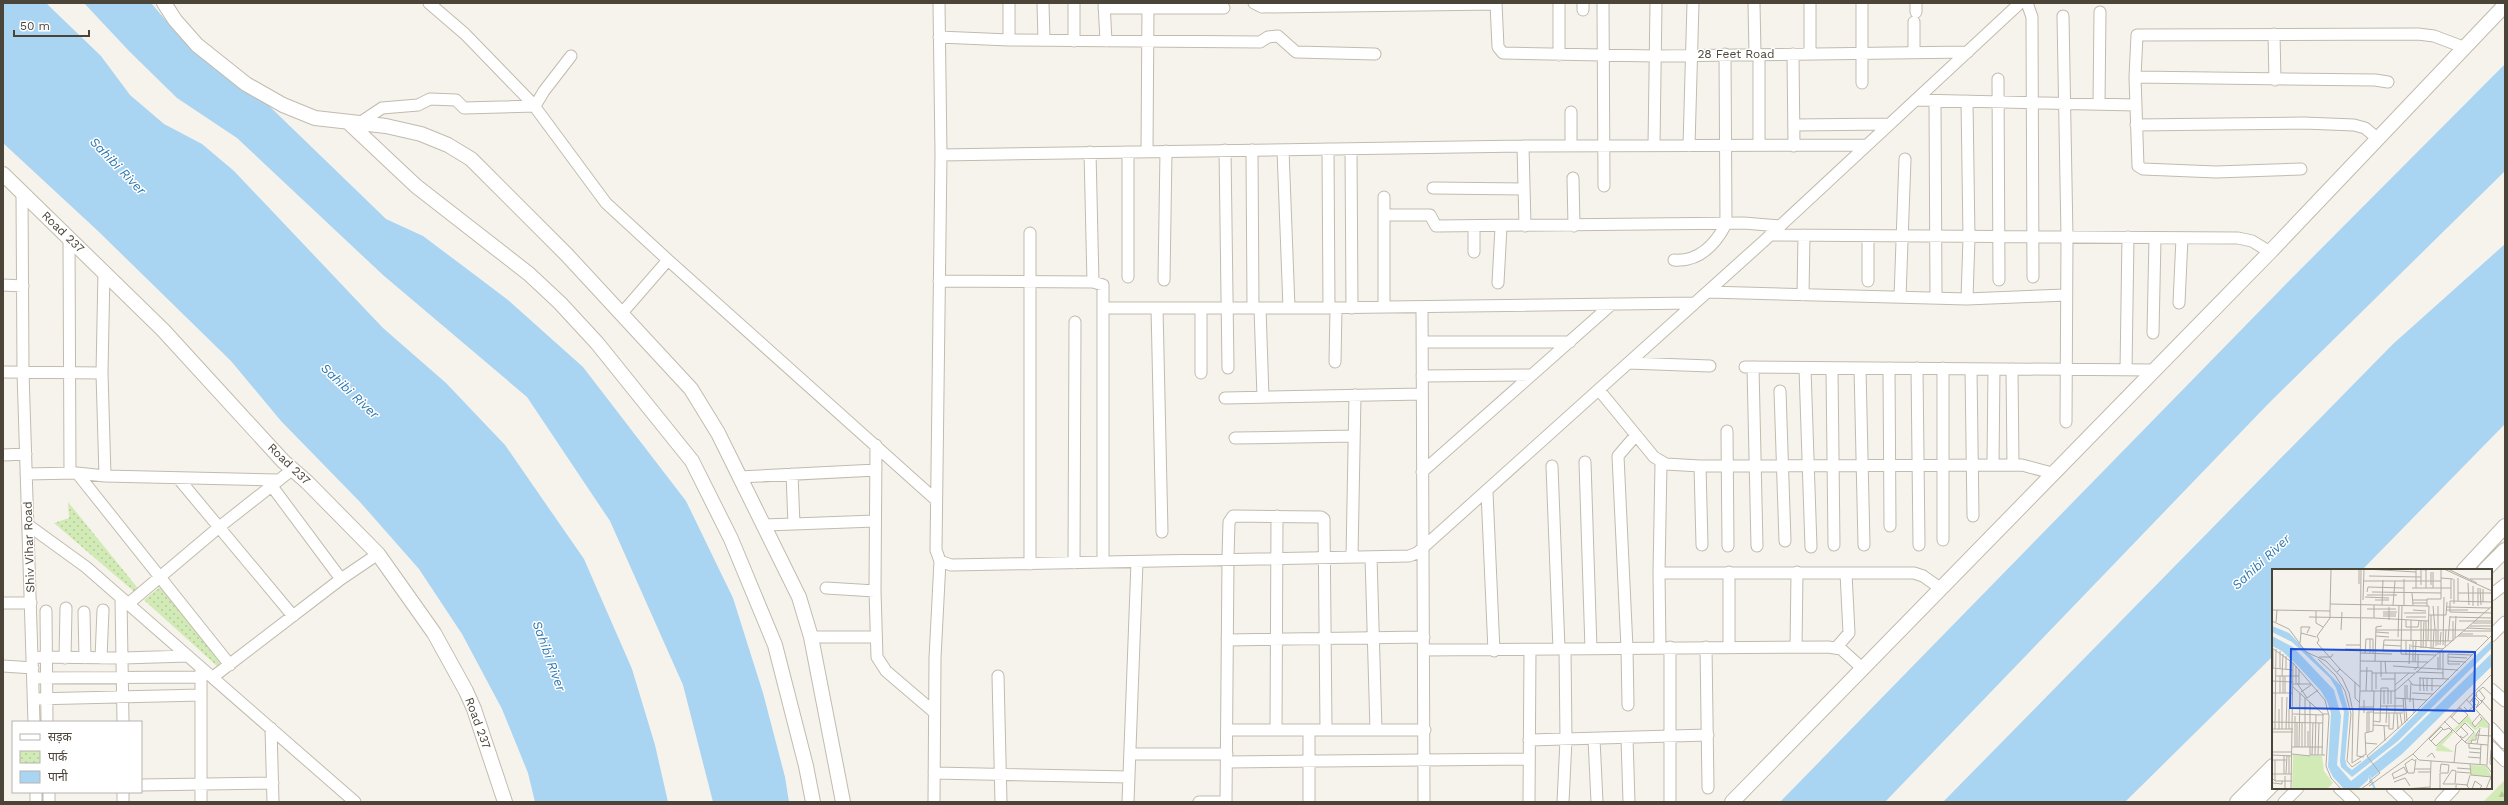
<svg xmlns="http://www.w3.org/2000/svg" width="2508" height="805" font-family="'Work Sans','Noto Sans Devanagari',sans-serif">
<style>
.forest{fill:url(#forest-firs)}
.park{fill:url(#park-dots)}
.water{fill:#a9d4f2}
.lines{fill:none;stroke-linecap:round;stroke-linejoin:round}
.minor-casing{stroke:#c2bbae;stroke-width:13}
.tertiary-casing{stroke:#c2bbae;stroke-width:16}
.minor{stroke:#fff;stroke-width:11}
.tertiary{stroke:#fff;stroke-width:14}
.labels{text-anchor:middle;dominant-baseline:central;stroke-width:3;stroke-linejoin:round;paint-order:stroke}
.street-label{font-size:12px;fill:#4b4439;stroke:#fff}
.water-label{font-size:13px;font-style:italic;fill:#2e7ab2;stroke:#fff}
.inset-river{fill:none;stroke:#a9d4f2;stroke-width:2}
.inset-road{fill:none;stroke:#b2ada4;stroke-width:1}
.view{fill:#1d4ed8;fill-opacity:0.15;stroke:#1d4ed8;stroke-width:2}
.inset-edge{fill:none;stroke:#4b4439;stroke-width:2}
</style>
<defs>
<pattern id="forest-firs" width="22" height="20" patternUnits="userSpaceOnUse"><rect width="22" height="20" fill="#d2eab5"/><path d="M5 1l3.5 6h-7zM16 11l3.5 6h-7z" fill="#b6ca9c"/></pattern>
<pattern id="park-dots" width="8" height="8" patternUnits="userSpaceOnUse"><rect width="8" height="8" fill="#d2eab5"/><path d="M2 2h.1M6 6h.1" fill="none" stroke="#b6ca9c" stroke-width="1.8" stroke-linecap="round"/></pattern>
</defs>
<rect width="100%" height="100%" fill="#f6f3ec"/>
<!-- forest -->
<path class="forest" d="M 2504,781 L 2505,802 L 2483,802 Z"/>
<!-- park -->
<path class="park" d="M 68,502 L 141,592 L 138,595 L 54,523 L 69,518 Z
M 160,587 L 222,661 L 217,666 L 144,600 Z"/>
<!-- water -->
<path class="water" d="M 3,3 L 46,3 L 101,56 L 130,95 L 164,124 L 202,144 L 234,171 L 383,328 L 446,383 L 505,445 L 584,559 L 632,669 L 655,745 L 668,802 L 535,802 L 528,773 L 502,709 L 462,634 L 419,569 L 360,502 L 281,421 L 231,361 L 98,231 L 3,143 Z
M 84,3 L 151,3 L 176,32 L 215,66 L 263,100 L 386,219 L 423,236 L 471,272 L 508,300 L 583,367 L 686,501 L 733,598 L 763,693 L 785,777 L 789,802 L 713,802 L 683,685 L 610,521 L 527,397 L 383,275 L 237,138 L 177,98 L 129,51 Z
M 2505,64 L 2505,171 L 2268,404 L 1885,802 L 1780,802 L 2287,283 Z
M 2505,244 L 2505,424 L 2362,570 L 2273,570 L 2273,656 L 2125,802 L 1943,802 L 2393,344 Z"/>
<g class="lines">
<defs>
<path id="minor" d="M 429,3 L 465,34 L 532,103 L 606,203 L 668,260 L 622,313
M 939,3 L 941,155 L 936,550 L 940,561 L 951,565 L 1409,556 L 1417,553 L 1765,240 L 2020,3
M 1009,3 L 1009,40
M 1043,3 L 1044,40
M 1074,3 L 1074,41
M 1104,3 L 1106,41
M 1254,3 L 1262,7 L 1496,4
M 1496,3 L 1498,47 L 1503,53 L 1654,56 L 1968,52
M 1559,3 L 1559,55
M 1603,3 L 1604,186
M 1754,3 L 1755,54
M 1810,3 L 1810,53
M 1862,3 L 1862,83
M 1916,3 L 1916,12
M 2027,3 L 2032,17 L 2033,277
M 1104,8 L 1224,8
M 1583,10 L 1583,3
M 2063,16 L 2067,237 L 2066,422
M 2274,34 L 2275,80
M 939,37 L 1009,40 L 1260,42 L 1268,37 L 1278,36 L 1296,52 L 1375,54
M 1914,52 L 1914,22
M 1793,54 L 1794,146
M 2135,77 L 2375,80 L 2388,82
M 1998,79 L 1999,280
M 1916,100 L 2136,105
M 1935,101 L 1936,298
M 1967,101 L 1969,238 L 1967,299
M 2099,104 L 2100,12
M 1571,112 L 1571,146
M 358,124 L 382,108 L 418,105 L 430,99 L 456,100 L 464,108 L 535,106 L 544,91 L 571,56
M 1794,125 L 1890,124
M 2136,125 L 2304,123 L 2354,125 L 2365,128 L 2377,138
M 1654,145 L 1656,3
M 1759,145 L 1759,54
M 1523,146 L 1525,226
M 1689,146 L 1693,3
M 1328,149 L 1329,308
M 1351,149 L 1352,308
M 1225,150 L 1228,368
M 1252,150 L 1253,308
M 1283,150 L 1289,308
M 1090,152 L 1093,282
M 1128,152 L 1128,277
M 1147,152 L 1148,3
M 941,155 L 1523,146 L 1867,145
M 2301,169 L 2216,172 L 2143,169 L 2138,166 L 2135,77 L 2137,35 L 2418,34 L 2434,36 L 2463,47
M 1573,178 L 1574,226
M 1433,188 L 1524,189
M 22,192 L 23,372 L 34,722
M 1384,197 L 1384,307
M 1384,215 L 1430,215 L 1436,226 L 1744,223 L 1780,226
M 1030,233 L 1030,564
M 1770,235 L 2238,238 L 2252,241 L 2270,252
M 1868,236 L 1868,281
M 69,239 L 70,473
M 1474,252 L 1474,227
M 668,260 L 936,500
M 1674,260 C 1699,262 1715,245 1726,224 L 1725,54
M 104,271 L 102,373 L 105,476
M 1164,280 L 1166,151
M 939,281 L 1093,282 L 1103,285 L 1103,562
M 1498,283 L 1501,227
M 3,285 L 23,286
M 1708,292 L 1967,299 L 2066,295
M 1803,295 L 1804,235
M 1900,297 L 1905,159
M 2179,303 L 2182,238
M 1422,307 L 1424,802
M 1104,308 L 1309,308 L 1695,303
M 1157,308 L 1162,532
M 1260,308 L 1263,397
M 2153,333 L 2155,238
M 1422,342 L 1570,342
M 1335,362 L 1336,308
M 1629,363 L 1710,366
M 1745,367 L 2152,370
M 1753,367 L 1757,546
M 1832,368 L 1834,545
M 1860,368 L 1864,545
M 1889,368 L 1890,526
M 1917,368 L 1919,545
M 1805,369 L 1811,547
M 1971,369 L 1973,516
M 2012,369 L 2013,465
M 2126,370 L 2128,237
M 3,372 L 102,373
M 1201,373 L 1201,308
M 1422,376 L 1532,375
M 1599,390 L 1654,457 L 1666,464 L 1700,466 L 2022,465 L 2052,473
M 1780,391 L 1785,541
M 1225,398 L 1422,394
M 1727,431 L 1728,546
M 1235,438 L 1354,436
M 876,445 L 875,591 L 877,657 L 886,671 L 934,712
M 3,455 L 26,454
M 1585,462 L 1591,649
M 1993,464 L 1994,369
M 1552,466 L 1559,649
M 1700,466 L 1702,545
M 1422,472 L 1612,304
M 77,473 L 230,665
M 26,474 L 77,473 L 105,476 L 278,480
M 740,477 L 876,470
M 178,478 L 293,616
M 271,485 L 341,579
M 1487,492 L 1494,651
M 794,524 L 875,521
M 28,525 L 86,567 L 355,802
M 763,525 L 794,524 L 792,474
M 1943,540 L 1943,368
M 1352,557 L 1355,395
M 1371,557 L 1376,730
M 1074,563 L 1075,322
M 1659,573 L 1914,573 L 1923,576 L 1940,588
M 826,588 L 875,591
M 2491,595 L 2505,584
M 121,598 L 123,722
M 3,603 L 31,603
M 128,604 L 218,528 L 293,469
M 46,611 L 47,722
M 84,612 L 85,658
M 2491,636 L 2505,622
M 811,637 L 876,637
M 1227,640 L 1424,637
M 1660,647 L 1659,573 L 1661,463
M 1670,647 L 1670,802
M 1706,647 L 1708,788
M 1729,647 L 1729,572
M 1796,647 L 1797,572
M 1836,648 L 1849,633 L 1846,573
M 1424,650 L 1828,647 L 1841,649 L 1862,668
M 32,657 L 123,658 L 188,656
M 65,658 L 66,608
M 101,658 L 103,610
M 3,666 L 33,668
M 201,669 L 201,802
M 998,676 L 1001,802
M 213,677 L 341,579 L 378,554
M 33,678 L 201,677
M 2491,689 L 2505,701
M 34,699 L 201,695
M 1628,705 L 1627,648 L 1618,456 L 1636,435
M 271,728 L 273,802
M 2491,728 L 2505,743
M 1227,730 L 1425,730
M 1276,730 L 1277,516
M 1627,738 L 1629,802
M 1594,739 L 1597,802
M 1529,740 L 1708,735
M 2491,747 L 2505,761
M 1130,754 L 1227,754
M 1227,762 L 1529,759
M 934,773 L 1129,777
M 141,785 L 273,783
M 2339,788 L 2354,802
M 2392,788 L 2407,802
M 123,792 L 123,802
M 36,802 L 36,792
M 49,802 L 49,792
M 934,802 L 935,658 L 940,561
M 1128,802 L 1137,562
M 1199,802 L 1226,802
M 1226,802 L 1228,558 L 1229,522 L 1233,516 L 1321,517 L 1324,519 L 1326,730
M 1309,802 L 1309,730
M 1529,802 L 1530,650
M 1563,802 L 1566,740 L 1565,649
M 2284,802 L 2298,788
M 2441,802 L 2454,788"/>
<path id="tertiary" d="M 164,3 L 175,20 L 197,45 L 246,84 L 283,105 L 315,118 L 386,126 L 421,134 L 448,145 L 471,159 L 567,255 L 691,389 L 718,433 L 799,597 L 811,637 L 843,802
M 349,123 L 416,186 L 529,274 L 560,303 L 597,343 L 692,461 L 731,539 L 775,645 L 806,766 L 813,802
M 3,174 L 163,330 L 283,461 L 307,482 L 378,554 L 434,633 L 466,691 L 474,709 L 505,802
M 2464,570 L 2505,526
M 2485,570 L 2505,550
M 1732,802 L 2270,252 L 2505,5
M 2237,802 L 2273,766
M 2255,802 L 2273,784"/>
</defs>
<!-- minor casing -->
<use href="#minor" class="minor-casing"/>
<!-- tertiary casing -->
<use href="#tertiary" class="tertiary-casing"/>
<!-- minor -->
<use href="#minor" class="minor"/>
<!-- tertiary -->
<use href="#tertiary" class="tertiary"/>
</g>
<g class="labels">
<!-- street labels -->
<g class="street-label">
<text x="1736" y="54">28 Feet Road</text>
<text transform="translate(63 232) rotate(44)">Road 237</text>
<text transform="translate(289 464) rotate(44)">Road 237</text>
<text transform="translate(29 547) rotate(-92)">Shiv Vihar Road</text>
<text transform="translate(478 723) rotate(70)">Road 237</text>
</g>
<!-- water labels -->
<g class="water-label">
<text transform="translate(118 166) rotate(46)">Sahibi River</text>
<text transform="translate(350 391) rotate(43)">Sahibi River</text>
<text transform="translate(2261 562) rotate(-43)">Sahibi River</text>
<text transform="translate(549 656) rotate(70)">Sahibi River</text>
</g>
</g>
<!-- overview -->
<g transform="translate(2272 569)">
<rect width="220" height="220" fill="#f6f3ec"/>
<path d="M 196,146 L 204,159 L 211,149 L 216,155 L 216,159 L 208,158 L 204,161 L 203,169 L 199,173 L 195,173 L 204,162 L 194,153 L 183,162 L 182,160 ZM 180,162 L 182,163 L 170,176 L 182,183 L 164,182 L 165,177 ZM 21,186 L 50,187 L 52,202 L 61,214 L 55,220 L 20,220 ZM 199,196 L 214,197 L 220,208 L 199,206 Z" fill="#d2eab5"/>
<path d="M 0,57 L 17,64 L 69,117 L 77,144 L 73,190 L 75,197 L 80,201 L 115,173 L 220,71 L 220,79 L 126,172 L 80,208 L 69,198 L 68,192 L 72,143 L 64,119 L 58,109 L 20,73 L 0,63 ZM 0,67 L 21,78 L 62,121 L 69,147 L 65,196 L 79,212 L 127,174 L 220,84 L 220,97 L 130,185 L 100,209 L 97,206 L 96,211 L 86,220 L 72,220 L 61,208 L 56,198 L 59,144 L 55,132 L 49,122 L 26,97 L 10,82 L 0,77 Z" fill="#a9d4f2"/>
<path class="inset-river" d="M 97,207 L 103,220"/>
<path class="inset-road" d="M 89,0 L 88,122 L 123,122 L 220,37M 93,0 L 144,3M 172,0 L 220,22M 176,0 L 205,14M 97,7 L 149,8M 169,9 L 181,10M 186,9 L 186,32M 198,10 L 220,10M 92,12 L 169,12M 196,14 L 197,36M 87,15 L 87,0M 149,16 L 149,1M 159,16 L 159,3M 201,17 L 201,37M 140,19 L 179,19M 144,19 L 144,0 L 155,1M 154,19 L 154,1M 161,19 L 161,3M 206,19 L 206,37M 208,19 L 209,36M 211,20 L 211,33M 95,23 L 96,18 L 132,19M 100,23 L 169,24M 140,24 L 141,36M 186,24 L 220,24M 95,26 L 125,26M 93,28 L 117,29M 179,30 L 179,10M 91,31 L 92,0M 103,31 L 117,31M 141,31 L 155,31M 220,33 L 178,32 L 178,43 L 220,44M 141,34 L 155,34M 58,35 L 155,37 L 155,30 L 169,30 L 169,0M 182,35 L 182,10M 110,36 L 111,11M 121,36 L 123,12M 130,36 L 129,85 L 164,86M 132,36 L 132,10M 155,37 L 157,37 L 156,72M 161,37 L 163,60M 175,38 L 218,39M 95,40 L 124,40M 0,41 L 58,42 L 59,0M 141,41 L 154,42M 174,41 L 196,41M 44,42 L 44,54 L 51,58M 58,42 L 58,49 L 45,67 L 47,71 L 45,74 L 68,100 L 65,103M 111,43 L 125,43M 132,44 L 154,44M 111,45 L 124,45M 157,46 L 174,46 L 175,33M 159,46 L 159,60M 111,47 L 124,47M 37,48 L 102,49 L 102,36M 134,48 L 154,48M 178,48 L 220,49M 102,49 L 157,52M 117,51 L 117,38M 134,51 L 134,58 L 146,58 L 147,52M 139,51 L 139,72M 0,52 L 17,60 L 34,83 L 54,92 L 70,109 L 77,124 L 81,143 L 80,194 L 94,185M 187,52 L 220,52M 4,53 L 5,41M 201,54 L 220,54M 198,57 L 220,57M 195,59 L 220,60M 166,60 L 166,37M 69,61 L 70,43M 104,61 L 193,61M 192,62 L 220,62M 104,63 L 117,64M 29,64 L 29,58 L 38,58 L 35,64M 188,65 L 201,65M 104,67 L 117,68M 186,67 L 214,67 L 217,70M 126,68 L 127,36M 183,69 L 184,47M 176,72 L 178,47M 181,72 L 181,52M 28,74 L 29,64 L 44,68M 74,76 L 89,76M 111,76 L 129,77M 166,76 L 166,61M 168,76 L 169,63M 171,76 L 172,28M 139,77 L 171,80M 164,77 L 164,60M 173,77 L 174,61M 0,79 L 21,94 L 53,131 L 57,147 L 54,197 L 59,209 L 69,220M 149,79 L 149,52M 151,79 L 152,52M 154,79 L 154,52M 73,80 L 88,80M 159,80 L 159,60M 161,80 L 162,60M 129,82 L 111,82 L 112,71 L 180,72M 168,82 L 168,100M 88,84 L 120,85M 93,84 L 94,70 L 101,70 L 101,84M 98,84 L 98,70M 134,86 L 134,72M 47,88 L 59,88 L 61,85M 176,88 L 195,89M 46,90 L 63,106 L 73,122 L 79,145 L 75,192 L 80,198 L 89,192M 88,92 L 156,93M 103,92 L 104,58 L 110,57M 113,92 L 114,104M 141,92 L 141,72M 176,92 L 194,93M 143,93 L 144,72M 137,95 L 138,75M 188,95 L 176,95 L 176,85 L 200,86M 121,97 L 150,99M 0,99 L 21,101M 1,99 L 1,80M 150,99 L 186,101M 8,100 L 8,82M 14,100 L 14,87M 68,100 L 88,118M 142,101 L 146,98 L 146,86M 166,101 L 166,88M 88,102 L 100,102 L 100,122M 144,103 L 171,104M 100,104 L 143,104M 104,104 L 104,120M 4,107 L 27,107M 10,107 L 11,85M 109,108 L 109,92M 147,109 L 177,110M 148,109 L 148,122M 151,109 L 152,122M 155,109 L 155,122M 109,110 L 123,110M 136,110 L 141,116 L 169,117M 171,110 L 171,83M 0,112 L 21,113M 83,113 L 83,129 L 87,133M 24,114 L 24,97M 25,114 L 35,129M 21,115 L 39,115M 27,115 L 27,100M 123,116 L 137,104M 133,116 L 133,129M 135,116 L 135,129M 21,118 L 51,145 L 56,145M 0,120 L 0,107M 207,121 L 213,129 L 210,132M 88,122 L 85,187 L 92,188M 94,122 L 95,98M 119,122 L 119,135M 160,122 L 160,109M 29,123 L 39,116M 0,124 L 21,124M 8,124 L 8,107M 11,124 L 11,107M 13,124 L 13,107M 140,124 L 161,125M 205,127 L 204,124 L 211,118 L 220,126M 35,129 L 46,121M 123,129 L 155,131M 131,129 L 133,154M 133,129 L 135,152M 141,129 L 142,144M 194,130 L 217,155 L 215,196M 209,131 L 220,143M 38,133 L 38,186 L 53,186M 138,133 L 139,114M 198,133 L 203,126 L 210,133 L 204,139 L 207,133 L 202,128 L 200,132 L 204,136M 112,135 L 112,121M 108,137 L 131,137M 87,138 L 101,138M 192,138 L 196,142 L 201,138M 87,140 L 101,140M 116,141 L 132,142M 92,144 L 92,131M 101,144 L 131,144M 117,144 L 117,160 L 121,160M 123,144 L 123,104M 125,144 L 126,160M 128,144 L 130,156M 21,145 L 51,146M 208,145 L 200,154 L 203,158 L 210,150 L 208,148M 178,147 L 187,155 L 196,146 L 187,138M 179,149 L 188,139M 101,152 L 108,153 L 109,119 L 116,119 L 116,135M 172,152 L 194,174 L 216,176M 0,153 L 51,154M 114,154 L 115,136M 101,156 L 117,157M 112,157 L 113,172M 0,160 L 21,160M 3,160 L 4,80M 7,160 L 7,140M 10,160 L 10,128M 14,160 L 15,128M 17,160 L 17,140M 121,160 L 122,144M 207,161 L 204,166 L 220,167M 180,162 L 177,159 L 172,161 L 169,158 L 157,170 L 164,177 L 180,162 L 180,161M 0,163 L 21,163M 95,163 L 95,143 L 101,143M 97,163 L 97,143M 183,164 L 193,154 L 202,163 L 193,173M 188,167 L 191,169 L 196,165 L 189,158M 159,172 L 171,160M 93,174 L 105,175M 197,174 L 197,179 L 209,180M 199,174 L 200,171 L 204,171 L 204,166M 205,175 L 208,159M 20,178 L 51,178M 23,178 L 23,147M 25,178 L 25,154M 27,178 L 28,124M 30,178 L 30,154M 33,178 L 33,129M 36,178 L 36,162M 219,181 L 218,194 L 220,197M 0,183 L 20,183M 197,183 L 209,184M 20,185 L 38,187M 141,185 L 147,191 L 214,196 L 220,204M 0,186 L 20,187M 40,186 L 41,154M 43,186 L 44,146M 46,186 L 47,154M 50,186 L 51,145M 94,186 L 93,164 L 101,162 L 102,122M 155,188 L 160,184 L 163,189M 196,188 L 209,189M 0,191 L 14,191M 143,192 L 140,190 L 133,195 L 136,204 L 142,204 L 144,190M 182,194 L 184,176 L 190,170M 198,195 L 199,206 L 220,208M 208,195 L 209,175M 185,199 L 198,200M 143,200 L 159,200M 180,201 L 184,202 L 183,215 L 171,215 ZM 146,203 L 159,203M 185,203 L 198,204M 0,205 L 20,205M 12,205 L 12,186M 14,205 L 15,186M 17,205 L 17,186M 0,209 L 3,212 L 20,212M 121,210 L 135,204 L 132,198 L 120,205 L 122,209M 3,212 L 3,191M 97,213 L 108,204 L 95,187 L 133,153 L 220,66M 122,213 L 133,209 L 138,217M 1,214 L 10,215 L 10,212M 97,217 L 141,185 L 220,105M 13,220 L 13,207M 19,220 L 21,94M 89,220 L 99,213M 133,220 L 158,218M 158,220 L 159,192M 168,220 L 168,204 L 176,204 L 177,196 L 169,195 L 168,203M 184,220 L 184,215 L 196,216M 198,220 L 195,217 L 198,206M 200,220 L 203,212 L 210,217 L 207,220M 214,220 L 219,208"/>
<path class="view" d="M 19,80 L 203,83 L 202,142 L 18,139 Z"/>
<rect width="220" height="220" class="inset-edge"/>
</g>
<!-- border -->
<rect width="2508" height="805" fill="none" stroke="#4b4439" stroke-width="8"/>
<!-- legend -->
<rect x="12" y="721" width="130" height="72" fill="#ffffff" stroke="#b7b4b0"/>
<rect x="20" y="734" width="20" height="6" fill="#ffffff" stroke="#b7b4b0"/>
<text x="48" y="741" font-size="12" fill="#4b4439">सड़क</text>
<rect x="20" y="751" width="20" height="12" fill="url(#park-dots)" stroke="#b7b4b0"/>
<text x="48" y="761" font-size="12" fill="#4b4439">पार्क</text>
<rect x="20" y="771" width="20" height="12" fill="#a9d4f2" stroke="#b7b4b0"/>
<text x="48" y="781" font-size="12" fill="#4b4439">पानी</text>
<!-- scale -->
<path d="M14 30v6h75v-6" fill="none" stroke="#4b4439" stroke-width="2"/>
<text x="20" y="30" font-size="12" fill="#4b4439" stroke="#ffffff" stroke-width="3" paint-order="stroke">50 m</text>
</svg>
